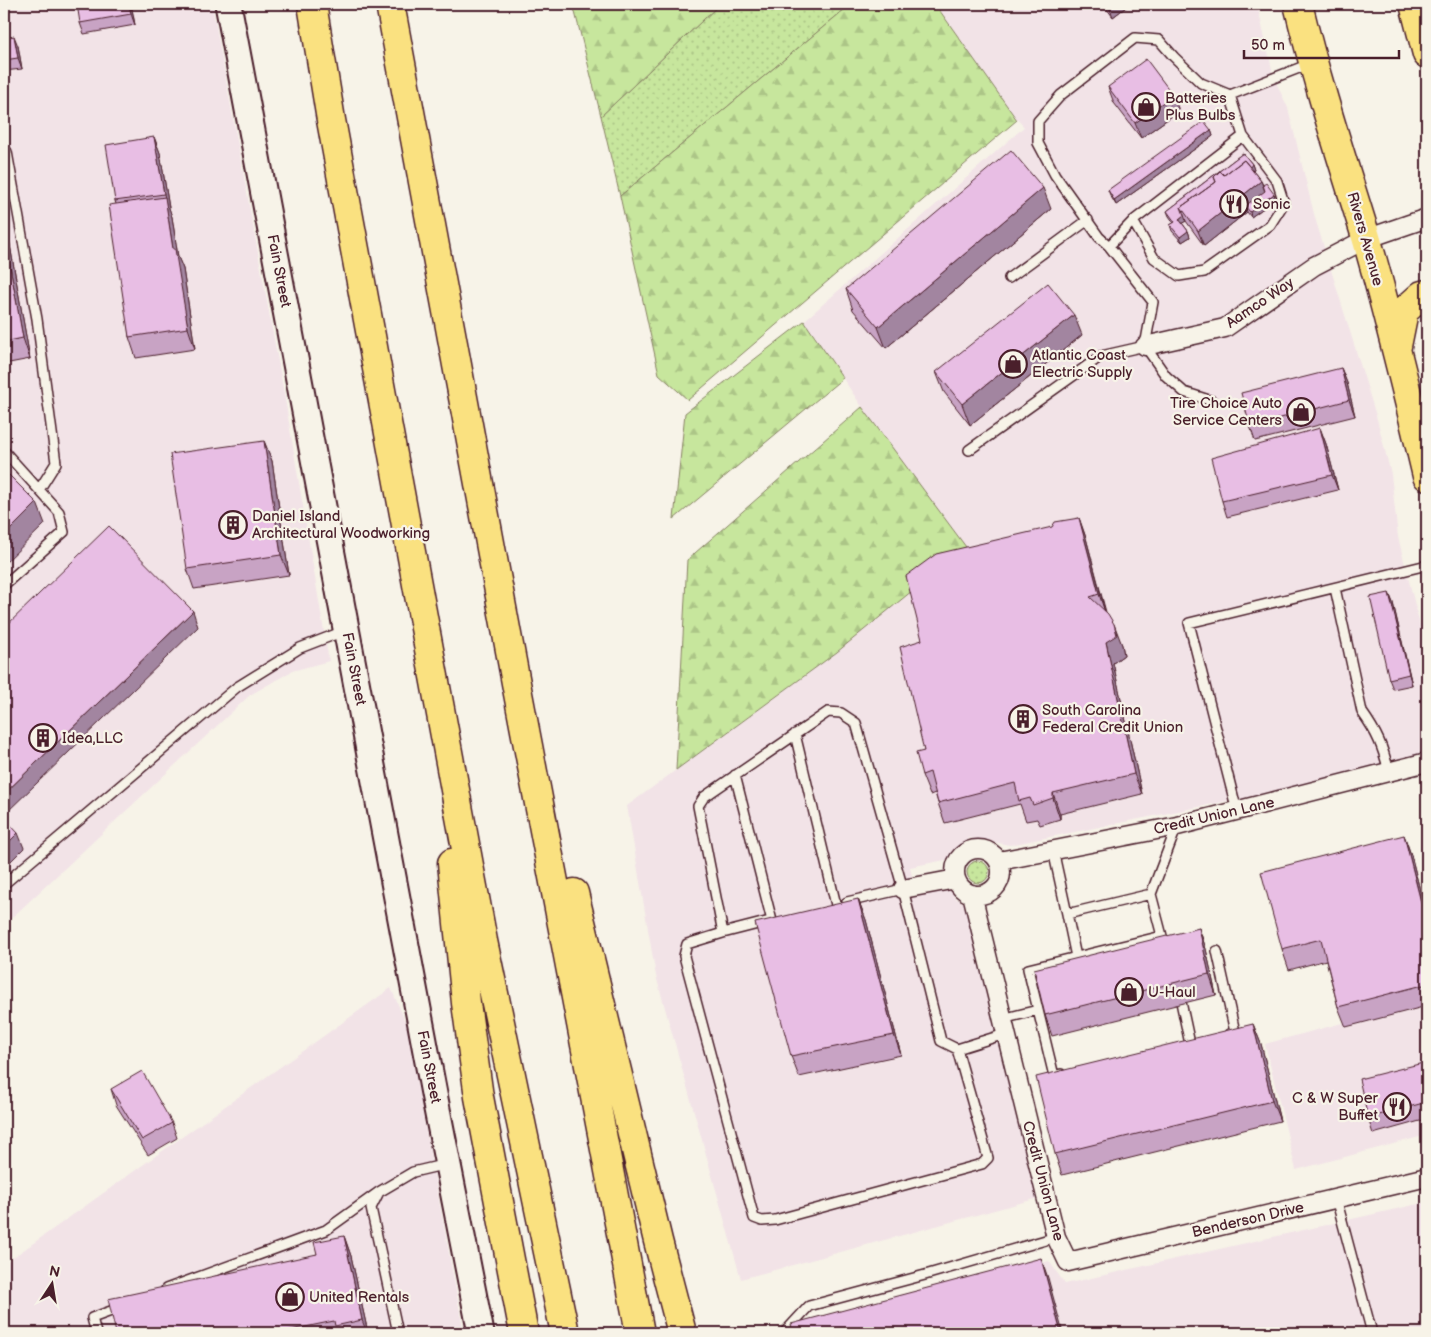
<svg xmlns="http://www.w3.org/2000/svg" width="1431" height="1337" font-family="'Balsamiq Sans',sans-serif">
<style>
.built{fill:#f2e3e7}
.grass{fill:url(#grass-dots);stroke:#888264}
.forest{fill:url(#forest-firs);stroke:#888264}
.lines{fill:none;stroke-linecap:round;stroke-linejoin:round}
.lane-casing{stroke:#4a1f2b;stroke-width:12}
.street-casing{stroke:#4a1f2b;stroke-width:21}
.secondary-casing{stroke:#4a1f2b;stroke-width:29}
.primary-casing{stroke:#4a1f2b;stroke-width:31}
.highway-casing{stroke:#4a1f2b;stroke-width:31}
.lane{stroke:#f7f3e8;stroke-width:9}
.street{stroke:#f7f3e8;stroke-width:18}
.secondary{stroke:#f7f3e8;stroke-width:25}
.primary{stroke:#fae180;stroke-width:28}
.highway{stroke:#fae180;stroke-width:28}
.wall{fill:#c8a3c4;stroke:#4a1f2b}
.shaded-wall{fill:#a285a0;stroke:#4a1f2b}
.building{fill:#e8bee4;stroke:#4a1f2b}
.labels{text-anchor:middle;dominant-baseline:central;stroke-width:4.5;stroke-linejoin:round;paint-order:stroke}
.poi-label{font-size:15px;fill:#4a1f2b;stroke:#f7f3e8;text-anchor:start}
.street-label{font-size:15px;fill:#4a1f2b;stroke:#f7f3e8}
</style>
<defs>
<pattern id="grass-dots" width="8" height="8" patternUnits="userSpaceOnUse" patternTransform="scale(1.25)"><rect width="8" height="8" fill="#c7e69d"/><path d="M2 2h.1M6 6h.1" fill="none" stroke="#acc587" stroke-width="1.8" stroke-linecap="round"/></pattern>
<pattern id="forest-firs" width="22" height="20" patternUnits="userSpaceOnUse" patternTransform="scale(1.25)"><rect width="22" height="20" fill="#c7e69d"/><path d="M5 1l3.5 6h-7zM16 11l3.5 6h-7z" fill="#acc587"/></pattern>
</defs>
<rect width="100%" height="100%" fill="#f7f3e8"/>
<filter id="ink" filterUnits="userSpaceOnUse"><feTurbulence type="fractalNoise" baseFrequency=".02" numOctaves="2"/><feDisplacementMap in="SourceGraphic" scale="10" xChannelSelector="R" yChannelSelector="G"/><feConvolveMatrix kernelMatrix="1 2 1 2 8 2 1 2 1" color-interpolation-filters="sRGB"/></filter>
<g filter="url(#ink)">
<!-- built -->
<path class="built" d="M 4,4 L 212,4 L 284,393 L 329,661 L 292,671 L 250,695 L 4,925 Z
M 935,4 L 1257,4 L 1274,78 L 1288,108 L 1315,218 L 1377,419 L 1391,474 L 1398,537 L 1427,653 L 1427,761 L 1010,845 L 969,838 L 950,859 L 910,867 L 916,896 L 951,890 L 954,897 L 967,905 L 1046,1196 L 741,1279 L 656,976 L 627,806 L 837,652 L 871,420 L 804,321 L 1024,127 L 1010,111 Z
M 391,988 L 406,1023 L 464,1333 L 4,1333 L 4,1264 Z
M 1427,1000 L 1427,1135 L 1296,1170 L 1265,1044 Z
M 1427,1202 L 1427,1333 L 812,1333 L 1049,1261 L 1065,1284 Z"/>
<!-- grass -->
<path class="grass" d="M 720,4 L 851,4 L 620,196 L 601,116 Z
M967 872a11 11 0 1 1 22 0a11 11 0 1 1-22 0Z"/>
<!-- forest -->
<path class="forest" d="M 573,4 L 720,4 L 601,116 Z
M 851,4 L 935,4 L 1017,120 L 688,400 L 659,374 L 620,196 Z
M 804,321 L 843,378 L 674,519 L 685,413 Z
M 862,407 L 966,547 L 837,652 L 676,770 L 687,560 Z"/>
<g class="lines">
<defs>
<path id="lane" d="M 4,152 L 7,152 L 37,319 L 56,463 L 39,490
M 1133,221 L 1154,258 L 1179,276 L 1204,272 L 1270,225 L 1284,203 L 1277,181 L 1243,136
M 1109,246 L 1133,221 L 1243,136 L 1230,95
M 1009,278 L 1088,220
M 1212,401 L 1184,392 L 1166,376 L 1145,346 L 1153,302 L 1109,246 L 1099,237 L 1055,175 L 1038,143 L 1038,121 L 1061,95 L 1135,38 L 1159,40 L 1174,57 L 1201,83 L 1230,95 L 1312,63
M 969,450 L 1101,356 L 1145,346
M 4,451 L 59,512 L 64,532 L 4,585
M 1335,588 L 1362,712 C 1377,733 1383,747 1389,772
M 828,712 L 841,713 L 856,723 L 903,889 L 941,1041 L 957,1049 L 988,1158 L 982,1164 L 775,1220 L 762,1221 L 754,1218 L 684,956 L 687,944 L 723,933 L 698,806 L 704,797 Z
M 795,734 L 836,905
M 735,775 L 772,921
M 1237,811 L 1189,623 L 1427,565
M 1053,850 L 1067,914 L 1151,894 L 1177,826
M 4,884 L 237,687 L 300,648 L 344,631
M 847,902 L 903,889
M 1067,914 L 1076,957
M 723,933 L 766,922
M 1217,951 L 1235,1032 L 1229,1034
M 1181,1002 L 1190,1044
M 1038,1010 L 1028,969 L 1162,936 L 1151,894
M 1002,1019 L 1038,1010 L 1054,1076 L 1061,1074
M 957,1049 L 1005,1034
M 1336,1198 L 1372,1333
M 166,1289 L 326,1230 L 379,1192
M 96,1333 L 92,1318 L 122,1307
M 398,1333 L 371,1208 L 379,1192 L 413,1172 L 447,1164
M 784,1333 L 809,1306 L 925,1275 L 1056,1237"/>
<path id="street" d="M 1145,346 L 1225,328 L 1314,266 L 1366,239 L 1427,218
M955 872a23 23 0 1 1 46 0a23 23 0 1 1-46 0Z
M 999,861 L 1177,826 L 1427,762
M 903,889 L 956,879
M 972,894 L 1056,1237 L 1068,1262 L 1427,1177"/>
<path id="secondary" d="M 228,4 L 435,1099 L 481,1333"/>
<path id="primary" d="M 1298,4 C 1317,83 1342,159 1366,237 C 1389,316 1408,396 1427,476
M 1414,4 L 1427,54
M 1397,346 L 1404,311 L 1422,295 L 1427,294"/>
<path id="highway" d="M 312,4 L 331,120 L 483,941 L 565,1333
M 390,4 L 516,683 L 640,1333
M 452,863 L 466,1003 L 479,1097 L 524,1333
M 574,893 L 658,1241 L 682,1333"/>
</defs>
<!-- lane casing -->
<use href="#lane" class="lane-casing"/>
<!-- street casing -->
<use href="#street" class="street-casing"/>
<!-- secondary casing -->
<use href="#secondary" class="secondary-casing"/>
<!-- primary casing -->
<use href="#primary" class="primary-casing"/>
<!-- highway casing -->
<use href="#highway" class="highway-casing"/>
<!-- lane -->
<use href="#lane" class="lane"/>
<!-- street -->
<use href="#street" class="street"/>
<!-- secondary -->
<use href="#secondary" class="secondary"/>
<!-- primary -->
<use href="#primary" class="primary"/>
<!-- highway -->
<use href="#highway" class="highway"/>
</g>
<!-- wall -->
<path class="wall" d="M 131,4 L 135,25 L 84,34 L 80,23 Z
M 1103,4 L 1130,4 L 1113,17 Z
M 4,38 L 18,46 L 22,69 L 4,71 Z
M 1108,87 L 1173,95 L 1179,111 L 1141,138 L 1114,103 Z
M 1211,130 L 1213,136 L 1116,205 L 1110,195 L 1108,190 Z
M 154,137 L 160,153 L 169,208 L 172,217 L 178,257 L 183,269 L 195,349 L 136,358 L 129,337 L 116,204 L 115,201 Z
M 1243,153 L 1252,164 L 1254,170 L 1253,171 L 1261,181 L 1263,185 L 1274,194 L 1276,199 L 1251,217 L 1247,212 L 1204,246 L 1186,221 L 1182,223 L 1188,231 L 1190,237 L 1182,242 L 1172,231 L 1170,225 L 1174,223 L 1169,216 L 1167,211 Z
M 1051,209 L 886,348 L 853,310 L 846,289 Z
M 4,211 L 30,359 L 4,364 Z
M 1082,335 L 970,425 L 944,392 L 936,372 Z
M 1341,368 L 1347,383 L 1355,416 L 1255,441 L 1250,426 Z
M 1320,428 L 1326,444 L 1338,490 L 1227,517 L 1222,501 Z
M 264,441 L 272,461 L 289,575 L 194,589 L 187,569 Z
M 1079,518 L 1086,538 L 1106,612 L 1122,645 L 1124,655 L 1113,663 L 1142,794 L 1060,814 L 1060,819 L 1040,825 L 1037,819 L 1026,821 L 1020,804 L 945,823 L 938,803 L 935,793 L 930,795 L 922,775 L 924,751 L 922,640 L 1052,527 Z
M 1389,593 L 1393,603 L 1412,685 L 1393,689 L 1389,679 Z
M 1404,835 L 1411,855 L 1427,918 L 1427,1006 L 1346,1027 L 1338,1007 L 1326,960 L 1289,970 L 1282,949 Z
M 858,899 L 866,920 L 901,1055 L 799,1077 L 791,1056 Z
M 1199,928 L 1206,949 L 1216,995 L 1052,1036 L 1045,1015 Z
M 1253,1024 L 1261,1044 L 1280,1121 L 1062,1175 L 1055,1154 Z
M 1427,1062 L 1427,1119 L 1373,1134 L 1368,1118 Z
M 111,1089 L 172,1123 L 177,1138 L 148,1155 L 116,1105 Z
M 344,1236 L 351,1256 L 368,1333 L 116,1333 L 317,1254 Z"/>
<!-- shaded-wall -->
<path class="shaded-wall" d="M 129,4 L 131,4 L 135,25 L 131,14 Z
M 1108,4 L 1130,4 L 1113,17 Z
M 14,36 L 18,46 L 22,69 L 18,58 Z
M 1173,95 L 1179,111 L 1141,138 L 1135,123 Z
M 1211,130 L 1213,136 L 1116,205 L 1114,200 Z
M 154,137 L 160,153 L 169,208 L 172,217 L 178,257 L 183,269 L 195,349 L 188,328 L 173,249 L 165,198 L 164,194 Z
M 1252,164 L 1254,170 L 1233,186 L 1231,181 Z
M 1261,181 L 1267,197 L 1245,206 L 1247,212 L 1204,246 L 1198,231 Z
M 1043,188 L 1051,209 L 886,348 L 878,327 Z
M 1274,194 L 1276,199 L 1251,217 L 1250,212 Z
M 4,211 L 30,359 L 23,338 L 4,233 Z
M 1184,215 L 1186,221 L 1181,224 L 1179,219 Z
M 1188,231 L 1190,237 L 1182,242 L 1180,237 Z
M 1074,315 L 1082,335 L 970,425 L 962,404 Z
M 1341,368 L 1347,383 L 1355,416 L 1349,400 Z
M 1320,428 L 1326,444 L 1338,490 L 1332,475 Z
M 264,441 L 272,461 L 289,575 L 281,555 Z
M 37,503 L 45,524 L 4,564 L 4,536 Z
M 1079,518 L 1086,538 L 1106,615 L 1099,594 Z
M 1389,593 L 1393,603 L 1412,685 L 1409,674 Z
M 193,611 L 198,627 L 4,815 L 4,794 Z
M 1114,624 L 1122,645 L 1124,655 L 1113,663 L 1142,794 L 1134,774 L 1106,642 Z
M 1053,793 L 1060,814 L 1060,819 L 1053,798 Z
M 18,833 L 24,848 L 4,868 L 4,847 Z
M 1404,835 L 1411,855 L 1427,918 L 1427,926 Z
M 858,899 L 866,920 L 901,1055 L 894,1035 Z
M 1199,928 L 1206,949 L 1216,995 L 1209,974 Z
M 1253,1024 L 1261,1044 L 1280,1121 L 1272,1101 Z
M 344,1236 L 351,1256 L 368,1333 L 367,1333 L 362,1320 Z
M 1041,1258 L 1048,1278 L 1063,1333 L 1061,1333 Z"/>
<!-- building -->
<path class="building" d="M 77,4 L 129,4 L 131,14 L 80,23 Z
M 14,36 L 18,58 L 4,60 L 4,38 Z
M 1146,59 L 1173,95 L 1135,123 L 1108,87 Z
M 1204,121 L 1211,130 L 1114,200 L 1108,190 Z
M 154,137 L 164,194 L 115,201 L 106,145 Z
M 1011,150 L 1043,188 L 878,327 L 846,289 Z
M 1243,153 L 1252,164 L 1250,167 L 1244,160 L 1224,175 L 1220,171 L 1214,177 L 1216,182 L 1181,207 L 1184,215 L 1179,219 L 1188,231 L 1180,237 L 1170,225 L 1175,222 L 1167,211 Z
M 1244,160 L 1261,181 L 1198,231 L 1181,207 L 1216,182 L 1214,177 L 1220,171 L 1224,175 Z
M 1266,183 L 1274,194 L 1250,212 L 1245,206 L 1265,191 L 1263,185 Z
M 165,197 L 173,249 L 175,249 L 188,328 L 129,337 L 109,205 Z
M 4,233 L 23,338 L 4,342 Z
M 1048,283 L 1074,315 L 962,404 L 936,372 Z
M 1341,368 L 1349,400 L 1250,426 L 1241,393 Z
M 1320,428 L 1332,475 L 1222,501 L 1211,458 Z
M 264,441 L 281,555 L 187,569 L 170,454 Z
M 4,470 L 37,503 L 4,536 Z
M 1079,518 L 1099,594 L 1090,597 L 1108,614 L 1114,624 L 1117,635 L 1106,642 L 1134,774 L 1053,793 L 1053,798 L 1033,805 L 1030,798 L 1019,801 L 1015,783 L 938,803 L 930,772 L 922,775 L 916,753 L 924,751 L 900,647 L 922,640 L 906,576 L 936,554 L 1052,527 L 1055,522 Z
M 109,526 L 193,611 L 4,794 L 4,628 Z
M 1389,593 L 1409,674 L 1389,679 L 1370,597 Z
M 4,818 L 18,833 L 4,847 Z
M 1404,835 L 1427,926 L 1427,984 L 1338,1007 L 1321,939 L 1282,949 L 1261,872 Z
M 858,899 L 894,1035 L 791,1056 L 755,923 Z
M 1199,928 L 1209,974 L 1045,1015 L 1034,969 Z
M 1253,1024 L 1272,1101 L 1055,1154 L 1036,1077 Z
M 1427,1062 L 1427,1102 L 1368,1118 L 1359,1079 Z
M 142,1071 L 172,1123 L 142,1140 L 111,1089 Z
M 344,1236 L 362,1320 L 335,1326 L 334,1321 L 276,1333 L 116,1333 L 108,1299 L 317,1254 L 314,1242 Z
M 1041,1258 L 1061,1333 L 793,1333 L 791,1324 Z"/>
</g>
<!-- icons -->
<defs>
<symbol id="shop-ring" viewBox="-11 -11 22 22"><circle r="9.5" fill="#f7f3e8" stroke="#4a1f2b" stroke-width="1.5"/><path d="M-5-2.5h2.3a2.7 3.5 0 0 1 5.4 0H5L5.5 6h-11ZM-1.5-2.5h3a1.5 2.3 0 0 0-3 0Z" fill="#4a1f2b"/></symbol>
<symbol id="restaurant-ring" viewBox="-11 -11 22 22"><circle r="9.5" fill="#f7f3e8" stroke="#4a1f2b" stroke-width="1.5"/><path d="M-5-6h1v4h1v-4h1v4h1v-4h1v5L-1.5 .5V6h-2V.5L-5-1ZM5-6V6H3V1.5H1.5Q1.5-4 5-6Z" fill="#4a1f2b"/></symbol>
<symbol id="building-ring" viewBox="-11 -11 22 22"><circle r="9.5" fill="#f7f3e8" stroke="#4a1f2b" stroke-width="1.5"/><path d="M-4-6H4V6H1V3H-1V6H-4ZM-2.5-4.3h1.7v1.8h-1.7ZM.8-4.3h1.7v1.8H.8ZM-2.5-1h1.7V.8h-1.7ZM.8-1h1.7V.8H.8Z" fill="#4a1f2b"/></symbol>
</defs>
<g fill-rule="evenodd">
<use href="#shop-ring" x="1130" y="91" width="32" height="32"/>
<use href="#restaurant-ring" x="1218" y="188" width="32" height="32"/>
<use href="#shop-ring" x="997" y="348" width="32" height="32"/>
<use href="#shop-ring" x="1285" y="396" width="32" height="32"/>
<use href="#building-ring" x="217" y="509" width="32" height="32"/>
<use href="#building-ring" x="1007" y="703" width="32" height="32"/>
<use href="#building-ring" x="27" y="722" width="32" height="32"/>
<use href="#shop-ring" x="1113" y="976" width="32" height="32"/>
<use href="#restaurant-ring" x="1381" y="1091" width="32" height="32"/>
<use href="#shop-ring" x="274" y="1281" width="32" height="32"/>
</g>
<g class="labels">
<!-- poi labels -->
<g class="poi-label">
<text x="1165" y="98">Batteries<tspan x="1165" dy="17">Plus Bulbs</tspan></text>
<text x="1253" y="204">Sonic</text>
<text x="1032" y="355">Atlantic Coast<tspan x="1032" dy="17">Electric Supply</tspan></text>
<text x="1282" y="403" text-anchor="end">Tire Choice Auto<tspan x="1282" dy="17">Service Centers</tspan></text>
<text x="252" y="516">Daniel Island<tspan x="252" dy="17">Architectural Woodworking</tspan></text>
<text x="1042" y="710">South Carolina<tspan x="1042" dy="17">Federal Credit Union</tspan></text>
<text x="62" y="738">Idea,LLC</text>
<text x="1148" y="992">U-Haul</text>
<text x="1378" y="1098" text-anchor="end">C &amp; W Super<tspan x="1378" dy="17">Buffet</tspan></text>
<text x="309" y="1297">United Rentals</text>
</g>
<!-- street labels -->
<g class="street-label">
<text transform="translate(1365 239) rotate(74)">Rivers Avenue</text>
<text transform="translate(279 271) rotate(79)">Fain Street</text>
<text transform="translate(1260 303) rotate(-34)">Aamco Way</text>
<text transform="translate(354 669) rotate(79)">Fain Street</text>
<text transform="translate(1214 816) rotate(-13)">Credit Union Lane</text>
<text transform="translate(429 1067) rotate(79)">Fain Street</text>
<text transform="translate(1043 1181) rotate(75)">Credit Union Lane</text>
<text transform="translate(1248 1220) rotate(-13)">Benderson Drive</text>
</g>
</g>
<!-- margin -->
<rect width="1431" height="1337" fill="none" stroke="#f7f3e8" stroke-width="20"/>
<rect x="10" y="10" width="1411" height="1317" fill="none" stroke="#4a1f2b" stroke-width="2" filter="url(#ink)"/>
<!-- north arrow -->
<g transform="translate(52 1284) rotate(12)" stroke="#f7f3e8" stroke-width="4" paint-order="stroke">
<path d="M0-4L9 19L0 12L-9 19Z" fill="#4a1f2b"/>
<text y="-8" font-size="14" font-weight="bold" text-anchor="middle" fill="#4a1f2b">N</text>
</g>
<!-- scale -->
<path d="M1244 50v8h155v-8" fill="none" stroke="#4a1f2b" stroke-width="2.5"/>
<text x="1251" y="50" font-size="15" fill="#4a1f2b" stroke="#f7f3e8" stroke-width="4" paint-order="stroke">50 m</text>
</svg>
